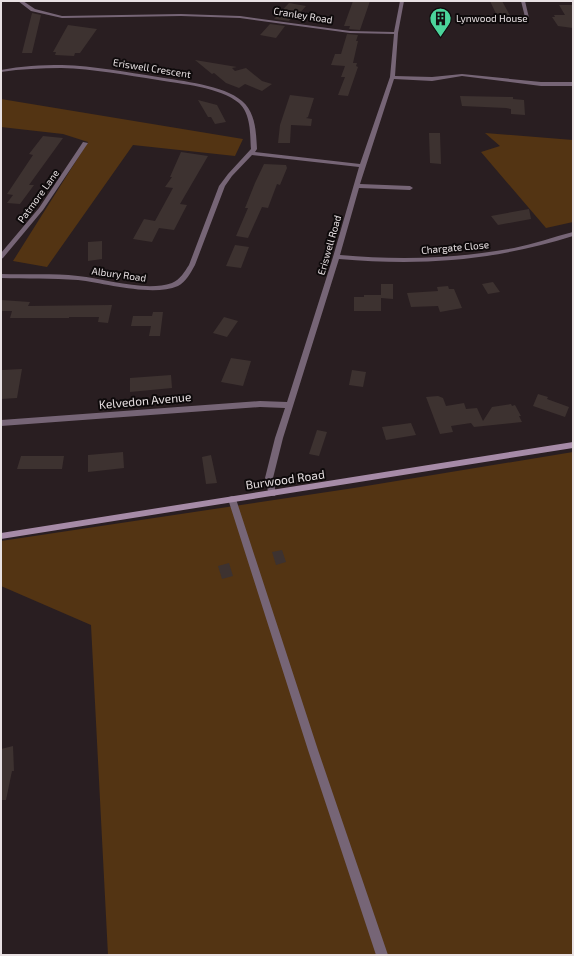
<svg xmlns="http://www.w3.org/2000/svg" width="574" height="956" font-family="'Exo 2',sans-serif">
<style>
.green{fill:#533413}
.building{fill:#3d3230}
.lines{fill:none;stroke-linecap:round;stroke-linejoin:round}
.street{fill:#766576;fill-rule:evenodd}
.secondary{fill:#a68ba7;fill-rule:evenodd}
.labels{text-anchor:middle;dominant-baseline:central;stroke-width:4;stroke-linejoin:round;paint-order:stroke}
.far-street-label{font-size:10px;fill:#e8e1e3;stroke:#0e0a0b}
.far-poi-label{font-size:10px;fill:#e8e1e3;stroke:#0e0a0b;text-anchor:start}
.street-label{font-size:12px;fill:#e8e1e3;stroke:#0e0a0b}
</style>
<rect width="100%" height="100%" fill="#291e21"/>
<!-- green -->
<path class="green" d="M 1,99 L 243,139 L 235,156 L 133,145 L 47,267 L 13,261 L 88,142 L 63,134 L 1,127 Z
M 485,133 L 573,140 L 573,222 L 546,228 L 481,152 L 500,146 Z
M 573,452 L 573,955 L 108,955 L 91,625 L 1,586 L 1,541 L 354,488 Z"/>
<!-- building -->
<path class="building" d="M 353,1 L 370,1 L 360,30 L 349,29 L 350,26 L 344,26 Z
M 490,1 L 502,1 L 512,19 L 498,18 Z
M 289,3 L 306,6 L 298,15 L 294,14 L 289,21 L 274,19 Z
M 559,5 L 573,5 L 573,28 L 558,26 L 552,17 L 555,17 L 554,15 L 565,15 Z
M 32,13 L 41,15 L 32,53 L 22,53 Z
M 270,24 L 285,26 L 276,38 L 260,35 Z
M 68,25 L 97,29 L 80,53 L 75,53 L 74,56 L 55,55 L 56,52 L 53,52 Z
M 347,34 L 358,35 L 356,41 L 358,41 L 353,63 L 357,63 L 356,66 L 358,67 L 348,96 L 338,95 L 345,77 L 341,77 L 345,66 L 331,65 L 335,54 L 341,54 Z
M 195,60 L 237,67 L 232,68 L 235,71 L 246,68 L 262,81 L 272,84 L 262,91 L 245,84 L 239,88 L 226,83 L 214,73 L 212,74 Z
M 290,95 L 314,98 L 308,117 L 306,118 L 312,119 L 311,126 L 291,125 L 290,143 L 278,143 L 280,125 Z
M 460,96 L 513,97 L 513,99 L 524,100 L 525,115 L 511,114 L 511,109 L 506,108 L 462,106 Z
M 198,100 L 217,105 L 226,122 L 215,124 L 211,117 L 208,117 Z
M 429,133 L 440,133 L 441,164 L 430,163 Z
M 43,136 L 63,138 L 29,185 L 34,185 L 20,204 L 7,203 L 13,195 L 7,194 L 33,155 L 29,154 Z
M 181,152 L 208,156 L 180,204 L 187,205 L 174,230 L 159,228 L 152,242 L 133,239 L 144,219 L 155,221 L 173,188 L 165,187 L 172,177 L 170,177 Z
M 264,164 L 286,165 L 287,168 L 280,185 L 277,184 L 268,208 L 262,207 L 248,238 L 236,236 L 248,208 L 245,208 L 255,183 Z
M 529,209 L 531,219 L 498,225 L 491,216 Z
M 102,241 L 102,259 L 88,261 L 88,242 Z
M 235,245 L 249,247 L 241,268 L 226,266 Z
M 493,282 L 500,292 L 488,294 L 482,284 Z
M 381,284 L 393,284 L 393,299 L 381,298 Z
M 448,286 L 449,289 L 454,289 L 462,308 L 440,312 L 438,306 L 411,307 L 407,293 L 438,291 L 437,287 Z
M 364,295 L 381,295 L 381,311 L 354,311 L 354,297 L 364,297 Z
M 1,300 L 30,302 L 28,306 L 112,305 L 108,323 L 98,322 L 99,317 L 69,317 L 69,318 L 10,318 L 12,311 L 1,311 Z
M 153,312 L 163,312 L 160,336 L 149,336 L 151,326 L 131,326 L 133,316 L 152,316 Z
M 224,317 L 238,321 L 227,337 L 213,333 Z
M 231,358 L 251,361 L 243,386 L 221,382 Z
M 22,369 L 17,398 L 1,399 L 2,370 Z
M 352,370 L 366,372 L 363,387 L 349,385 Z
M 171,375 L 172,388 L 130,392 L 130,378 Z
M 538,394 L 548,397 L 547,399 L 569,407 L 565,417 L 533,406 Z
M 438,396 L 443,398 L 446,406 L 464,403 L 466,409 L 477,408 L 483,421 L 492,407 L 511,404 L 512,406 L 515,405 L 521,416 L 519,416 L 522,422 L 474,427 L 471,423 L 451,426 L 453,432 L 440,434 L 426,397 Z
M 411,423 L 416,435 L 386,440 L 382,427 Z
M 317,430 L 327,432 L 319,456 L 309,454 Z
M 123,452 L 124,468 L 88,472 L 88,455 Z
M 211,455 L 217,483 L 206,484 L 202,457 Z
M 21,456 L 64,456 L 62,469 L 17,469 Z
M 282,550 L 286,562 L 276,565 L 272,552 Z
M 229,563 L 233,576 L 222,579 L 218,566 Z
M 13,746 L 14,771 L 12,771 L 6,800 L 1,800 L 1,749 Z"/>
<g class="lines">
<!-- street -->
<path class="street" d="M 18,1 L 23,1 L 35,9 L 62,16 L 181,14 L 240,16 L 350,31 L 394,32 L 400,1 L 404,1 L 398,33 L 395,76 L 432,77 L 462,74 L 541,82 L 573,82 L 573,86 L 541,86 L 462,76 L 432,81 L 394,79 L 360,184 L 410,186 L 413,188 L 410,190 L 359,188 L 340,255 C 398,260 456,259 514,248 C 534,244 553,237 573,232 L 573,236 C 492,261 423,266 339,259 L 283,438 L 273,478 L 276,494 L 275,496 L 269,496 L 265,478 L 275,438 L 285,408 L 260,407 L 1,426 L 1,420 L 260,401 L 287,402 L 333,257 L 359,167 L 252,155 L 232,176 L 225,186 L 195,265 C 191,272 186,282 178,286 C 152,297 105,283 78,280 C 52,278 26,279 1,278 L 1,274 C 26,275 53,273 78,276 C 107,279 145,292 172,283 C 180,280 185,271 189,265 L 219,186 L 228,174 L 251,149 C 250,134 251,114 239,103 C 220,87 181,84 158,80 C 126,75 94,69 61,68 C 41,68 21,69 1,72 L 1,70 C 21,66 41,65 62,65 C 94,66 126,72 158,77 C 181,81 224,85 242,101 C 256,113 256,133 257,149 L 255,152 L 360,164 L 390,77 L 394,34 L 350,33 L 240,18 L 181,16 L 62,18 L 31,11 Z
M 521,1 L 525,1 L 529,18 L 525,17 Z
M 83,142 L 88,143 L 43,210 L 3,258 L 1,259 L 1,253 L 39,208 Z
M 232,496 L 235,497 L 236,499 L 318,750 L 388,955 L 376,955 L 308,750 L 228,499 L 229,497 Z"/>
<!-- secondary -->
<path class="secondary" d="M 573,442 L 573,448 L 1,539 L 1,533 Z"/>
</g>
<!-- icons -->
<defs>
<symbol id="building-pin" viewBox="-11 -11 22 30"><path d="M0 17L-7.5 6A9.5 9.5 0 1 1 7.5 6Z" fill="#4bd49b" stroke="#0e0a0b"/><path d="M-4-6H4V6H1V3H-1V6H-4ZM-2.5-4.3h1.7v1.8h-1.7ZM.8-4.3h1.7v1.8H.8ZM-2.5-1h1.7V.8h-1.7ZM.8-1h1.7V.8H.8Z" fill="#111"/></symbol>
</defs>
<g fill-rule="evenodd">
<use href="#building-pin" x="428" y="6" width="25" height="34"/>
</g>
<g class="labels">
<!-- far-street labels -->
<g class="far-street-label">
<text transform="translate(303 15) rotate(9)">Cranley Road</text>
<text transform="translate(152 68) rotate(9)">Eriswell Crescent</text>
<text transform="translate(38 196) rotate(-54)">Patmore Lane</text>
<text transform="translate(329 245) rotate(-74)">Eriswell Road</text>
<text transform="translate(455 247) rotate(-5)">Chargate Close</text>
<text transform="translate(119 274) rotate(8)">Albury Road</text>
</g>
<!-- far-poi labels -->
<g class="far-poi-label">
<text x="456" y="18">Lynwood House</text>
</g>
<!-- street labels -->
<g class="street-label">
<text transform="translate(145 400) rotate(-5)">Kelvedon Avenue</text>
<text transform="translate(285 479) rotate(-8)">Burwood Road</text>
</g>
</g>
<!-- border -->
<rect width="574" height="956" fill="none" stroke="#e8e1e3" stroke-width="4"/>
</svg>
